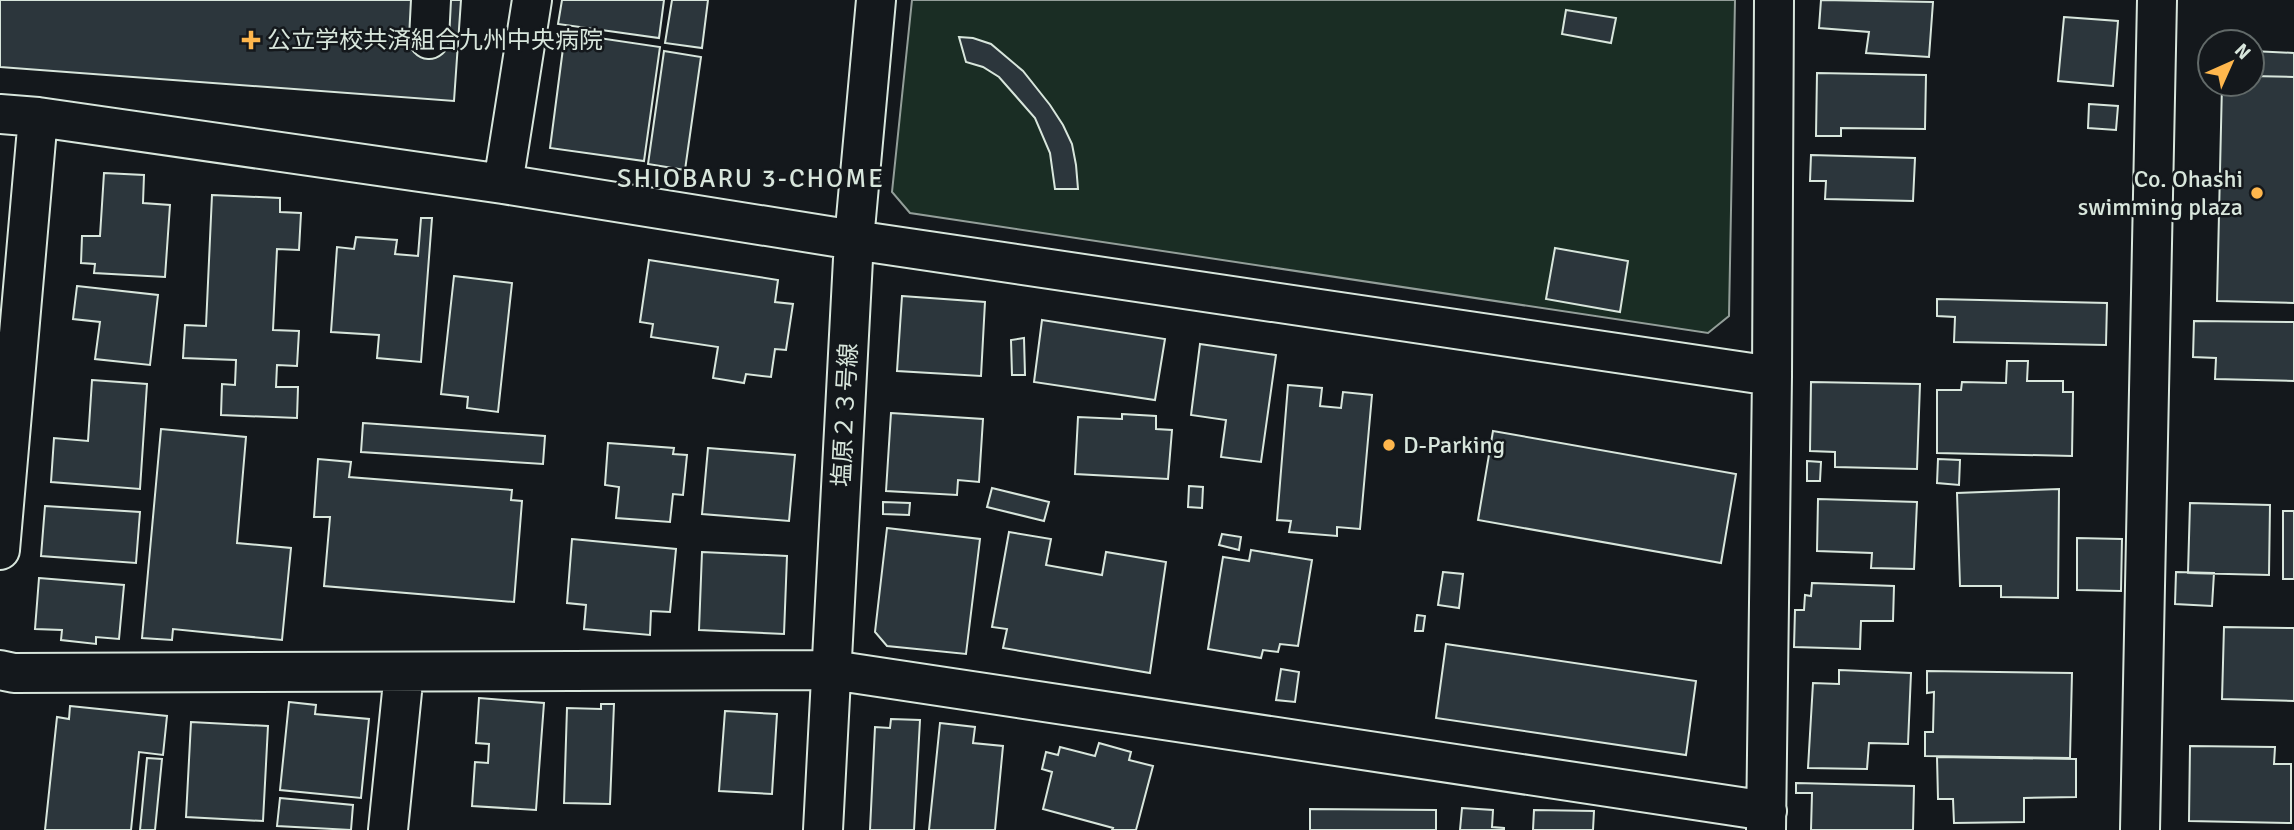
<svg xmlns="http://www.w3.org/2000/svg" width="2294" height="830" font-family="Signika,'Noto Sans JP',sans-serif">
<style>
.green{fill:#1a2d24;stroke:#939e99;stroke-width:2}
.building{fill:#2c363c;stroke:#d8e6dc;stroke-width:2}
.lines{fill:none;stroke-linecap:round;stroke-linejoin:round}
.minor-casing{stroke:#d8e6dc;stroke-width:42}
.minor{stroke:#14181c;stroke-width:38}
.poi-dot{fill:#ffb74d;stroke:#14181c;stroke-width:2.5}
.labels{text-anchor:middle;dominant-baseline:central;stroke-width:5;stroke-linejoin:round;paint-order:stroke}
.poi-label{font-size:24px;fill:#d8e6dc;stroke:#14181c;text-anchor:start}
.street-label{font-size:24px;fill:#d8e6dc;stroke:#14181c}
.neighbourhood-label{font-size:26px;letter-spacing:2px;fill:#d8e6dc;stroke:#14181c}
</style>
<rect width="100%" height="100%" fill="#14181c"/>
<!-- green -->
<path class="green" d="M 912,0 L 1735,0 L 1729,316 L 1708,333 L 910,213 L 892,192 Z"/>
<!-- building -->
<path class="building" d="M 0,0 L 461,0 L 454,101 L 0,67 Z
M 562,0 L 664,0 L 659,38 L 558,24 Z
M 672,0 L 708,0 L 702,48 L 665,43 Z
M 1821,0 L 1933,2 L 1929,57 L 1866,53 L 1869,32 L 1819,28 Z
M 1566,10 L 1616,18 L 1611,43 L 1562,34 Z
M 2064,17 L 2118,21 L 2113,86 L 2058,81 Z
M 565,33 L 660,47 L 644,161 L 550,148 Z
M 959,37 L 973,38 L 991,44 L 1023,71 L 1050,105 L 1063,125 L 1072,144 L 1076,165 L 1078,189 L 1055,189 L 1050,153 L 1035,118 L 999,77 L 983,67 L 966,62 Z
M 664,51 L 701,57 L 685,170 L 648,164 Z
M 2252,51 L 2294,53 L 2294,77 L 2252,76 Z
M 1817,73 L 1926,75 L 1925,129 L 1841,128 L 1841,136 L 1816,136 Z
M 2252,76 L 2294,77 L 2294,303 L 2217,301 L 2222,84 L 2252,84 Z
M 2089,104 L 2118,106 L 2116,130 L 2088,128 Z
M 1811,155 L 1915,158 L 1913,201 L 1825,199 L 1826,181 L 1810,181 Z
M 104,173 L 144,175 L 143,203 L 170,205 L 165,277 L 94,273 L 95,264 L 81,263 L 82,236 L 100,236 Z
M 212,195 L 280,198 L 280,212 L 301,213 L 299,250 L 277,249 L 273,330 L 299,331 L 297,366 L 277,365 L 276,387 L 298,387 L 297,418 L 221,415 L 222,384 L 235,385 L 236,360 L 183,358 L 185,325 L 206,326 Z
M 421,218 L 432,218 L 421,362 L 377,358 L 379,335 L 331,332 L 337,247 L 354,249 L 356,237 L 397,240 L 395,254 L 418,256 Z
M 1555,248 L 1628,261 L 1620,312 L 1546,299 Z
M 649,260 L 778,280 L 775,302 L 793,304 L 786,350 L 775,349 L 771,377 L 746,374 L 744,383 L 713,378 L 718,347 L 651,337 L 653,324 L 640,322 Z
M 454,276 L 512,283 L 498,412 L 467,408 L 468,397 L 441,394 Z
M 77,286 L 158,295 L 150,365 L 95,359 L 100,322 L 73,319 Z
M 902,296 L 985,302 L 981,376 L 897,371 Z
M 1937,299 L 2107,303 L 2106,345 L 1954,342 L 1955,317 L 1937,316 Z
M 1042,320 L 1165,339 L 1155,400 L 1034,382 Z
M 2194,321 L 2294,322 L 2294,381 L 2215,379 L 2216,358 L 2193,357 Z
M 1024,338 L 1025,375 L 1012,375 L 1011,340 Z
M 1200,344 L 1276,355 L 1261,462 L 1221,457 L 1226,420 L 1191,415 Z
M 2007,361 L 2028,361 L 2027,381 L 2063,381 L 2063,392 L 2073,392 L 2072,456 L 1937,453 L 1937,390 L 1961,390 L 1962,382 L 2006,383 Z
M 92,380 L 147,384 L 140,489 L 51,482 L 54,438 L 88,441 Z
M 1811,382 L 1920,384 L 1917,469 L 1835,467 L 1835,452 L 1810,451 Z
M 1288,385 L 1322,388 L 1320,406 L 1341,408 L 1343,392 L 1372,395 L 1360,529 L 1337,527 L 1337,536 L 1289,532 L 1291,521 L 1277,520 Z
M 891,413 L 983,419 L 979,482 L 958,480 L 957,495 L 886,491 Z
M 1122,414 L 1156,416 L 1156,429 L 1172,430 L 1168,479 L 1075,474 L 1078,417 L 1122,419 Z
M 363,423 L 545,436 L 543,464 L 361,452 Z
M 161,429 L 246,437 L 237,543 L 291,548 L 282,640 L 173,629 L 172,640 L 142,638 Z
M 1493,431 L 1736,474 L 1721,563 L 1478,520 Z
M 608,443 L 674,448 L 673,454 L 687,455 L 683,495 L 673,494 L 670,522 L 616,518 L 619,487 L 605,485 Z
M 708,448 L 795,455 L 789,521 L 702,514 Z
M 318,459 L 351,462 L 349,477 L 512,490 L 511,500 L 522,501 L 514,602 L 324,586 L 330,517 L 314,517 Z
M 1938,459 L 1960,460 L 1959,485 L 1937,483 Z
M 1807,461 L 1821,462 L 1820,481 L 1807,481 Z
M 1189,486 L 1203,487 L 1202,508 L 1188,507 Z
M 992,488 L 1049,502 L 1044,521 L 987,507 Z
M 2059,489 L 2058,598 L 2001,597 L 2001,586 L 1960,586 L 1957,493 Z
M 1818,499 L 1917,502 L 1914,569 L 1871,568 L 1872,553 L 1817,551 Z
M 883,502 L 910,503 L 909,515 L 883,514 Z
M 2190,503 L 2270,505 L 2269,575 L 2188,573 Z
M 45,506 L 140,512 L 136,563 L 41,556 Z
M 2283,511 L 2294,511 L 2294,579 L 2283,579 Z
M 887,528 L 980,539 L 966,654 L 887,646 L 875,632 Z
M 1009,532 L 1051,539 L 1046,565 L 1102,575 L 1106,552 L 1166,562 L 1150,673 L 1003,648 L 1007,629 L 992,627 Z
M 1222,534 L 1241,537 L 1239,550 L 1219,545 Z
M 2077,538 L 2122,539 L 2121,591 L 2077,590 Z
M 572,539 L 676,549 L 670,612 L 651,611 L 650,635 L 584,629 L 586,605 L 567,603 Z
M 1251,550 L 1312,560 L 1298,646 L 1280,644 L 1278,652 L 1263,650 L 1261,658 L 1208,649 L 1223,557 L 1249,561 Z
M 702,552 L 787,556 L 784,634 L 699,630 Z
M 1443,572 L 1463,574 L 1459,608 L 1438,605 Z
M 2176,572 L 2214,573 L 2212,606 L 2175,604 Z
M 39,578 L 124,585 L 119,639 L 96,637 L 96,644 L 61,640 L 62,630 L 35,629 Z
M 1812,583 L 1894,586 L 1893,621 L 1861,621 L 1860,649 L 1794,647 L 1795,610 L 1804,610 L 1805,595 L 1811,596 Z
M 1417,615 L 1425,616 L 1423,631 L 1415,631 Z
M 2224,627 L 2294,628 L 2294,701 L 2222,699 Z
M 1446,644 L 1696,681 L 1686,755 L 1436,718 Z
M 1281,669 L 1299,672 L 1295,702 L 1276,700 Z
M 1839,670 L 1911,673 L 1908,744 L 1869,743 L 1867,769 L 1808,768 L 1813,683 L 1839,684 Z
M 1927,671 L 2072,673 L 2070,758 L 1925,756 L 1925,732 L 1933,732 L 1934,692 L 1927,693 Z
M 479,698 L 544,703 L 536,810 L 472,806 L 475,762 L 488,763 L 489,744 L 476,743 Z
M 289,702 L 316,705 L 315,714 L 369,719 L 361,798 L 280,790 Z
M 601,704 L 614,704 L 610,804 L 564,803 L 567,708 L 601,709 Z
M 70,706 L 167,716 L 163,755 L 139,752 L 131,830 L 45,830 L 57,717 L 69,719 Z
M 725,711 L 777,714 L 772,794 L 719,791 Z
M 891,719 L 920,720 L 914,830 L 870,830 L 875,727 L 890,728 Z
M 191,722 L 268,726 L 263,821 L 186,817 Z
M 940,723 L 975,727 L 973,743 L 1003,746 L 995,830 L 929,830 Z
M 1099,743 L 1131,752 L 1129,760 L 1153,766 L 1136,830 L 1112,830 L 1113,828 L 1043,809 L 1052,772 L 1042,769 L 1046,752 L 1058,755 L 1060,747 L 1095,756 Z
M 2190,746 L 2275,747 L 2274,764 L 2291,764 L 2291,823 L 2189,821 Z
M 1937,757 L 2076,759 L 2076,797 L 2024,798 L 2024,822 L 1954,823 L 1953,799 L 1938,799 Z
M 147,758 L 162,759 L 155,830 L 140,830 Z
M 1796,783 L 1914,786 L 1913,830 L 1811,830 L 1812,793 L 1796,793 Z
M 280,798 L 353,805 L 351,830 L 277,826 Z
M 1462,808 L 1493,810 L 1492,827 L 1504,828 L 1504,830 L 1460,830 Z
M 1310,809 L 1436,810 L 1436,830 L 1310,830 Z
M 1534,810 L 1594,811 L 1593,830 L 1533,830 Z"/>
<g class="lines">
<defs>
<path id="minor" d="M 429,39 L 431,0
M 0,114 L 38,117 L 503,184 L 854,240 L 1772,376
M 503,184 L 532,0
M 0,550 L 38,117
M 0,670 L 14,673 L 832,670 L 1767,811
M 388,830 L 404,672
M 823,830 L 854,240 L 876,0
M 1766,830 L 1772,376 L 1774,0
M 2140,830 L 2157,0"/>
</defs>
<!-- minor casing -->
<use href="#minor" class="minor-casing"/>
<!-- minor -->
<use href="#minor" class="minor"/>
</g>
<!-- markers -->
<g class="poi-dot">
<path d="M247.5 29.5h7v7h7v7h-7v7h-7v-7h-7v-7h7z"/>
<circle cx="2257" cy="193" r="7"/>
<circle cx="1389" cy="445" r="7"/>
</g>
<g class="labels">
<!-- poi labels -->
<g class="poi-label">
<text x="267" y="40">公立学校共済組合九州中央病院</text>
<text x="2243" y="179" text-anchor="end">Co. Ohashi<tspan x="2243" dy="28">swimming plaza</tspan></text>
<text x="1403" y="445">D-Parking</text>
</g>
<!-- street labels -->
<g class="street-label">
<text transform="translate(845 415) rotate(-87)">塩原２３号線</text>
</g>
<!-- neighbourhood labels -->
<g class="neighbourhood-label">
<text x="751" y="179">SHIOBARU 3-CHOME</text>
</g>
</g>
<!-- north arrow -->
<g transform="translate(2231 63) rotate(45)"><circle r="33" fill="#14181c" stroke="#626a69" stroke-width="2"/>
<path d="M0-5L12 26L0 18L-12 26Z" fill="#ffb74d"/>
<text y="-10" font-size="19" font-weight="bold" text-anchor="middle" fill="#d8e6dc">N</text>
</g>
</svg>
